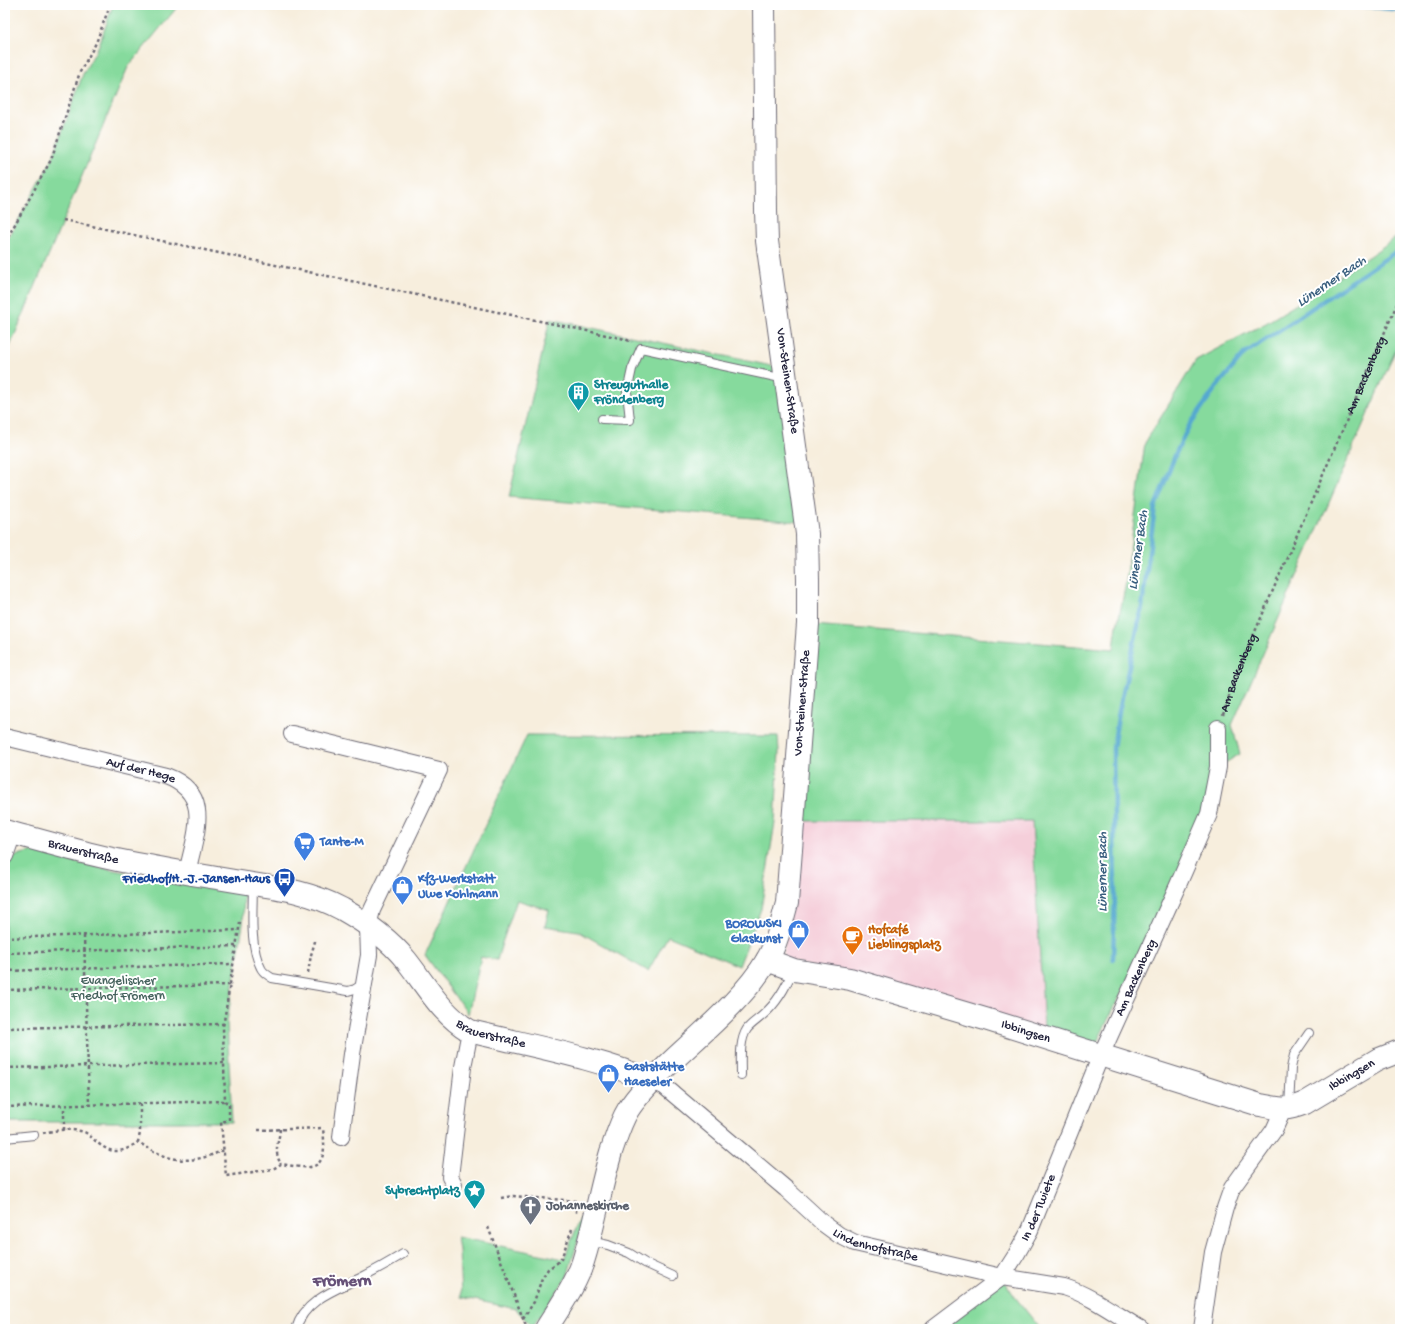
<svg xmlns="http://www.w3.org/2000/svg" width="1405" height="1334" font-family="'Gochi Hand',sans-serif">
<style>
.built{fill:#f5cfda}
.green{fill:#86da9d;stroke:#547e6c}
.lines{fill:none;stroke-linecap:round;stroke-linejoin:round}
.stream{stroke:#54a8d0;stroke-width:4.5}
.lane-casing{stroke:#6d6974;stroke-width:10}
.street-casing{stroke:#6d6974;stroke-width:18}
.secondary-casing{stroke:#6d6974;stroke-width:24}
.path{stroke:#6d6974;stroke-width:2.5;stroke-dasharray:3 3;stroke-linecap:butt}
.lane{stroke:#fff;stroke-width:8}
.street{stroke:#fff;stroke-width:16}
.secondary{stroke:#fff;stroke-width:22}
.labels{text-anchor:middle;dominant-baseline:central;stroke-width:4;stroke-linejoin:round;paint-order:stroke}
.street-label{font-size:13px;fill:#22223b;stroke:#fff}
.culture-label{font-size:13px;font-weight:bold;fill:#0d838f;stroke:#fff;text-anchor:start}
.shop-label{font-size:13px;font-weight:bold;fill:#366cbe;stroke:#fff;text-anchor:start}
.transit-label{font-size:13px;font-weight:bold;fill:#164399;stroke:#fff;text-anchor:end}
.food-label{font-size:13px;font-weight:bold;fill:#c56008;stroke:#fff;text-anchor:start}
.park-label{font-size:13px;fill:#45625d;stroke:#fff}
.worship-label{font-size:13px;font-weight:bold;fill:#5b616d;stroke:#fff;text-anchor:start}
.water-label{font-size:14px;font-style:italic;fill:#385e7e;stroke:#fff}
.district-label{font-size:17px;font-weight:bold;fill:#665178;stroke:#fff}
</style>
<rect width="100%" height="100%" fill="#fff"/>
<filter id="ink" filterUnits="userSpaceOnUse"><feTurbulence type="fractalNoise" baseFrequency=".025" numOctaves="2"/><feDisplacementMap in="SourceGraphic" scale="8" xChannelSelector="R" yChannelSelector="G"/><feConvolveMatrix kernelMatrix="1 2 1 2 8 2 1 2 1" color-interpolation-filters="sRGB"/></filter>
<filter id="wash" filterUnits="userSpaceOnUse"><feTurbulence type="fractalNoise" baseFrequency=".012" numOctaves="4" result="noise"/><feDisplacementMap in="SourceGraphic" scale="16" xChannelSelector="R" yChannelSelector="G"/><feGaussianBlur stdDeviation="0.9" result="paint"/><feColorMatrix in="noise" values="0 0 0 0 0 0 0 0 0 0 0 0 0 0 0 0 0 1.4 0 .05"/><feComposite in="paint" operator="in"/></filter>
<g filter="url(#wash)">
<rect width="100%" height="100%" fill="#f7eedd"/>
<!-- built -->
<path class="built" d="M 798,821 L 1032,821 L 1044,1029 L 783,959 Z"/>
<!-- green -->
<path class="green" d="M 113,5 L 179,5 L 128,67 L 5,358 L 5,244 L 52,160 L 83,74 L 99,45 Z
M 1400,235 L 1400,340 L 1232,725 L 1240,754 L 1220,766 L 1206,813 L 1175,885 L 1096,1044 L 1044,1029 L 1032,821 L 798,821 L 813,625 L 1114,649 L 1116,631 L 1125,588 L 1145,443 L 1196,360 L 1266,323 L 1321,289 Z
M 550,319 L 781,368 L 799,522 L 509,497 Z
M 527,735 L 778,736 L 779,752 L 775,822 L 761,909 L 739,966 L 668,936 L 648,971 L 578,931 L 545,926 L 549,910 L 517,900 L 502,943 L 497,960 L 481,957 L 468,1014 L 425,955 Z
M 36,851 L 87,865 L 166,880 L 244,889 L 243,924 L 227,1022 L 232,1122 L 5,1122 L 5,873 C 11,855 18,854 36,851 Z
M 586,1214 L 567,1277 L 532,1327 L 516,1309 L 461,1297 L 459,1250 L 457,1237 L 564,1259 L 580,1219 Z
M 1002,1277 L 1015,1297 L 1039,1327 L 1039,1329 L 934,1329 Z"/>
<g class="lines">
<!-- stream -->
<path class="stream" d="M 1355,5 L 1400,10
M 1113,959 L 1115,891 L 1113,748 L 1119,711 L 1142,607 L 1155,507 L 1176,453 L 1189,426 L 1215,389 L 1244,354 L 1400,249"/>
</g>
</g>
<g filter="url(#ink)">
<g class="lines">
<defs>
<path id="lane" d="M 602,419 L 630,420 L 627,392 L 632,369 L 641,348 L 785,379
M 253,884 C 253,909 249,946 261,968 C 263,973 268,975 272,978 L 348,991 L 355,989 L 363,984
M 741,1075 C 741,1061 739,1041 747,1029 C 752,1023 759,1019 764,1014 C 778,1002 786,987 793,970
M 1289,1107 L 1291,1068 L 1294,1055 L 1309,1033
M 5,1138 L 34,1135
M 590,1241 L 608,1245 L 629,1253 L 645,1263 L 673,1276
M 296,1329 C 304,1299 338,1289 362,1277 C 376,1270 390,1262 403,1254"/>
<g id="street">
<path d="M 292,734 L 439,770 L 372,910 L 368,926 L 369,955 L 352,1054 L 341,1137"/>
<path id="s2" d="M 5,737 L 166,776 C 214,794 195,834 187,873"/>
<path d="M 5,856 L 13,833"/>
<path id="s3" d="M 652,1081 L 664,1086 L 786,1189 L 824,1224 L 839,1235 L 855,1243 L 1002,1277 L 1064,1287 C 1090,1295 1117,1315 1141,1329"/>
<path d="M 454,1184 L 450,1177 L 463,1067 L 470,1031"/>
<path id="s4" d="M 933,1329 L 1002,1277 L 1016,1255 L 1030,1230 L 1101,1055 L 1178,885 L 1209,814 L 1218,767 L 1218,728"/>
<path d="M 1202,1329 L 1213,1252 L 1225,1208 L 1232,1188 L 1274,1130 L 1283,1110"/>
</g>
<g id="secondary">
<path id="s5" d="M 5,831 C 53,844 100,858 149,866 C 183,873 218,878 253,884 C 286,889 312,893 342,909 C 365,922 389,939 406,960 C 426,985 441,1014 470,1031 C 530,1046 595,1057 652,1081"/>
<path id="s6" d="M 767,960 L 794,970 L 850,979 L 985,1019 L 1260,1105 C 1280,1109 1285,1111 1305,1103 L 1377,1060 L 1400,1051"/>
<path id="s7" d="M 546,1329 C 561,1305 578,1282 585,1255 C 595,1221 601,1186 611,1152 C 616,1138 620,1123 628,1110 C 640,1091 657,1076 672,1061 C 703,1032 746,996 767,960 C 777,943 782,922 787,903 L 808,624 L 808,579 L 807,534 L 767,241 L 766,211 L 764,5"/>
</g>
</defs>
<!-- lane casing -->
<use href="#lane" class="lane-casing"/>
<!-- street casing -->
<use href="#street" class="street-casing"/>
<!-- secondary casing -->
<use href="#secondary" class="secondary-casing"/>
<!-- path -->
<g class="path">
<path d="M 63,220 L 625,339 L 632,342"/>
<path d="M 5,242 L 51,160 L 80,72 L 96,43 L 110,5"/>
<path id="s1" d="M 1223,715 L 1235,678 L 1400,297"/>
<path d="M 240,922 L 223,1027 L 225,1101 L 229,1105 L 229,1120 L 221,1122 L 226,1176 L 273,1169 L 281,1164 C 290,1165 301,1168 310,1167 C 328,1165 324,1140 323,1128"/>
<path d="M 84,936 L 89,1105"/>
<path d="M 5,938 L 239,930"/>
<path d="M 5,953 L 236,946"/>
<path d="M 5,971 L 233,964"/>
<path d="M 308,973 L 311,955 L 316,938"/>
<path d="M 5,990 L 230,985"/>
<path d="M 5,1028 L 224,1024"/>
<path d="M 5,1068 L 224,1063"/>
<path d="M 140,1104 L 140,1133 L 138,1142 C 170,1162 188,1166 224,1150"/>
<path d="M 5,1107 L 225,1101"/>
<path d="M 280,1129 C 279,1143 273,1151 281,1164"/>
<path d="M 64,1130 L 64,1106"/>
<path d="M 258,1130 L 324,1128"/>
<path d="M 43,1133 C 56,1130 71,1128 84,1132 C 89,1134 94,1140 99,1144 C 113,1155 124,1152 138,1142"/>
<path d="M 501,1198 L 513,1196 L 576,1201 L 576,1214"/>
<path d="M 488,1227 L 527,1329"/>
<path d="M 523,1319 L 534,1302 L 542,1278 L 548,1269 L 557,1263 L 561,1259 L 572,1229"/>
</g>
<!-- lane -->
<use href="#lane" class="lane"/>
<!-- street -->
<use href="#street" class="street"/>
<!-- secondary -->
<use href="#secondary" class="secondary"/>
</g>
</g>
<!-- icons -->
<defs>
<symbol id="building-pin" viewBox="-11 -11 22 30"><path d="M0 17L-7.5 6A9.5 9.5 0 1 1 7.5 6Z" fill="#0f9aa8" stroke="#fff"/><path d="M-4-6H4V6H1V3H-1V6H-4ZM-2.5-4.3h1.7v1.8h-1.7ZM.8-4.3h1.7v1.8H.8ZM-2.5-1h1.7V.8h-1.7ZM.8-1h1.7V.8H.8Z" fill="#fff"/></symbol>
<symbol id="supermarket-pin" viewBox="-11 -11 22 30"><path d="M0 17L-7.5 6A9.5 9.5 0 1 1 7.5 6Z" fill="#3f7fe0" stroke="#fff"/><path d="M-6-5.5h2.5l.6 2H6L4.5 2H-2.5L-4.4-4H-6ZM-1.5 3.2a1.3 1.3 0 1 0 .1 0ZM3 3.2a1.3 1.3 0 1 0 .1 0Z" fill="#fff"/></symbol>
<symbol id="bus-pin" viewBox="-11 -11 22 30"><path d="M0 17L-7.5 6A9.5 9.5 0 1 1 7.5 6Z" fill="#1a4fb4" stroke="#fff"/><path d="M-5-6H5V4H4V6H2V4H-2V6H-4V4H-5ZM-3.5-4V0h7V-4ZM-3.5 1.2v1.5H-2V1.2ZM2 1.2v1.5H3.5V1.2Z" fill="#fff"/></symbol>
<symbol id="shop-pin" viewBox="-11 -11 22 30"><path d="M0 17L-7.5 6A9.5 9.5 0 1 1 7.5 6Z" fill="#3f7fe0" stroke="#fff"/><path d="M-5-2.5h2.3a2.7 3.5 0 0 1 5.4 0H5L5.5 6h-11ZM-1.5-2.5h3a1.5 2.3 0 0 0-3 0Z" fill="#fff"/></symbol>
<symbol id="cafe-pin" viewBox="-11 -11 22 30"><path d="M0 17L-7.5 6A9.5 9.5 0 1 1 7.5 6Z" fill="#e8710a" stroke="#fff"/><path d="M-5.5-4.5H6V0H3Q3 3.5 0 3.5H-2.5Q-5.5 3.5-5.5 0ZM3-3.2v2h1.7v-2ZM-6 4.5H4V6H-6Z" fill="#fff"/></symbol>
<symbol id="sight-pin" viewBox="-11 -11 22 30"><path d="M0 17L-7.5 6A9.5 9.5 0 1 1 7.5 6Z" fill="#0f9aa8" stroke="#fff"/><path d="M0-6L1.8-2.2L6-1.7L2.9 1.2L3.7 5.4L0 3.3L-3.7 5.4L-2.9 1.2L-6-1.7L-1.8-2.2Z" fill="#fff"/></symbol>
<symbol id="church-pin" viewBox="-11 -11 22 30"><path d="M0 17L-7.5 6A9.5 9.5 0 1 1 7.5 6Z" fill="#6b7280" stroke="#fff"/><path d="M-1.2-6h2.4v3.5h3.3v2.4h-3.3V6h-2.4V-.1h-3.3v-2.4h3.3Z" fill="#fff"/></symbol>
</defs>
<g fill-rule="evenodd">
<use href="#building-pin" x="566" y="380" width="25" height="34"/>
<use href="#supermarket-pin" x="292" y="830" width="25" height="34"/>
<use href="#bus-pin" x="272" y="866" width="25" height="34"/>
<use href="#shop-pin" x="390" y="874" width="25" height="34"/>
<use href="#shop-pin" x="786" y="918" width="25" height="34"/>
<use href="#cafe-pin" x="840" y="924" width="25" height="34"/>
<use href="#shop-pin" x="596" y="1062" width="25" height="34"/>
<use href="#sight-pin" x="462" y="1178" width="25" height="34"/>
<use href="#church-pin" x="518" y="1194" width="25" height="34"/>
</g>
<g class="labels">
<!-- street labels -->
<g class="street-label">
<text stroke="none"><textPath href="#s1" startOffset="369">Am Backenberg</textPath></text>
<text transform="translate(787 381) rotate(82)">Von-Steinen-Straße</text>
<text stroke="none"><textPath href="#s1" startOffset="45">Am Backenberg</textPath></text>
<text stroke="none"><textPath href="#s7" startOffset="702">Von-Steinen-Straße</textPath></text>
<text stroke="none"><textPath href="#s2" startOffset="140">Auf der Hege</textPath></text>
<text stroke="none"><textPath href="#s5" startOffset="81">Brauerstraße</textPath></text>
<text stroke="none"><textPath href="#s4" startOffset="415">Am Backenberg</textPath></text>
<text stroke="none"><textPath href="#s6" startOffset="269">Ibbingsen</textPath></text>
<text stroke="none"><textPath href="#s5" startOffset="546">Brauerstraße</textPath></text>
<text stroke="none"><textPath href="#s6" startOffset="615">Ibbingsen</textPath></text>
<text stroke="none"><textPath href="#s4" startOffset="165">In der Twiete</textPath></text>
<text stroke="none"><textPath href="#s3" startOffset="281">Lindenhofstraße</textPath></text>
</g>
<!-- culture labels -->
<g class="culture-label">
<text x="594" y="385">Streuguthalle<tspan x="594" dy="15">Fröndenberg</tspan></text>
<text x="460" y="1191" text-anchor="end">Sybrechtplatz</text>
</g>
<!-- shop labels -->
<g class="shop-label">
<text x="320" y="842">Tante-M</text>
<text x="418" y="879">Kfz-Werkstatt<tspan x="418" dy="15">Uwe Kohlmann</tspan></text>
<text x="782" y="924" text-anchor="end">BOROWSKI<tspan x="782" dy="15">Glaskunst</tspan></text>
<text x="624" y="1067">Gaststätte<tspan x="624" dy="15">Haeseler</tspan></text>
</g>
<!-- transit labels -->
<g class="transit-label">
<text x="270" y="879">Friedhof/H.-J.-Jansen-Haus</text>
</g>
<!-- food labels -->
<g class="food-label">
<text x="868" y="930">Hofcafé<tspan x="868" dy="15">Lieblingsplatz</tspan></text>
</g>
<!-- park labels -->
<g class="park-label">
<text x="118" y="981">Evangelischer<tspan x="118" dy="15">Friedhof Frömern</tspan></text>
</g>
<!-- worship labels -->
<g class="worship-label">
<text x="546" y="1206">Johanneskirche</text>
</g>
<!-- water labels -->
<g class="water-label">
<text transform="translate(1332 282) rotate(-34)">Lünerner Bach</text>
<text transform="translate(1139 550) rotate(-82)">Lünerner Bach</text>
<text transform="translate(1103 872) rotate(-90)">Lünerner Bach</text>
</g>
<!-- district labels -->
<g class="district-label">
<text x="342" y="1282">Frömern</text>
</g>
</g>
<!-- margin -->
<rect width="1405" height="1334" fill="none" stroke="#fff" stroke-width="20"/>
</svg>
